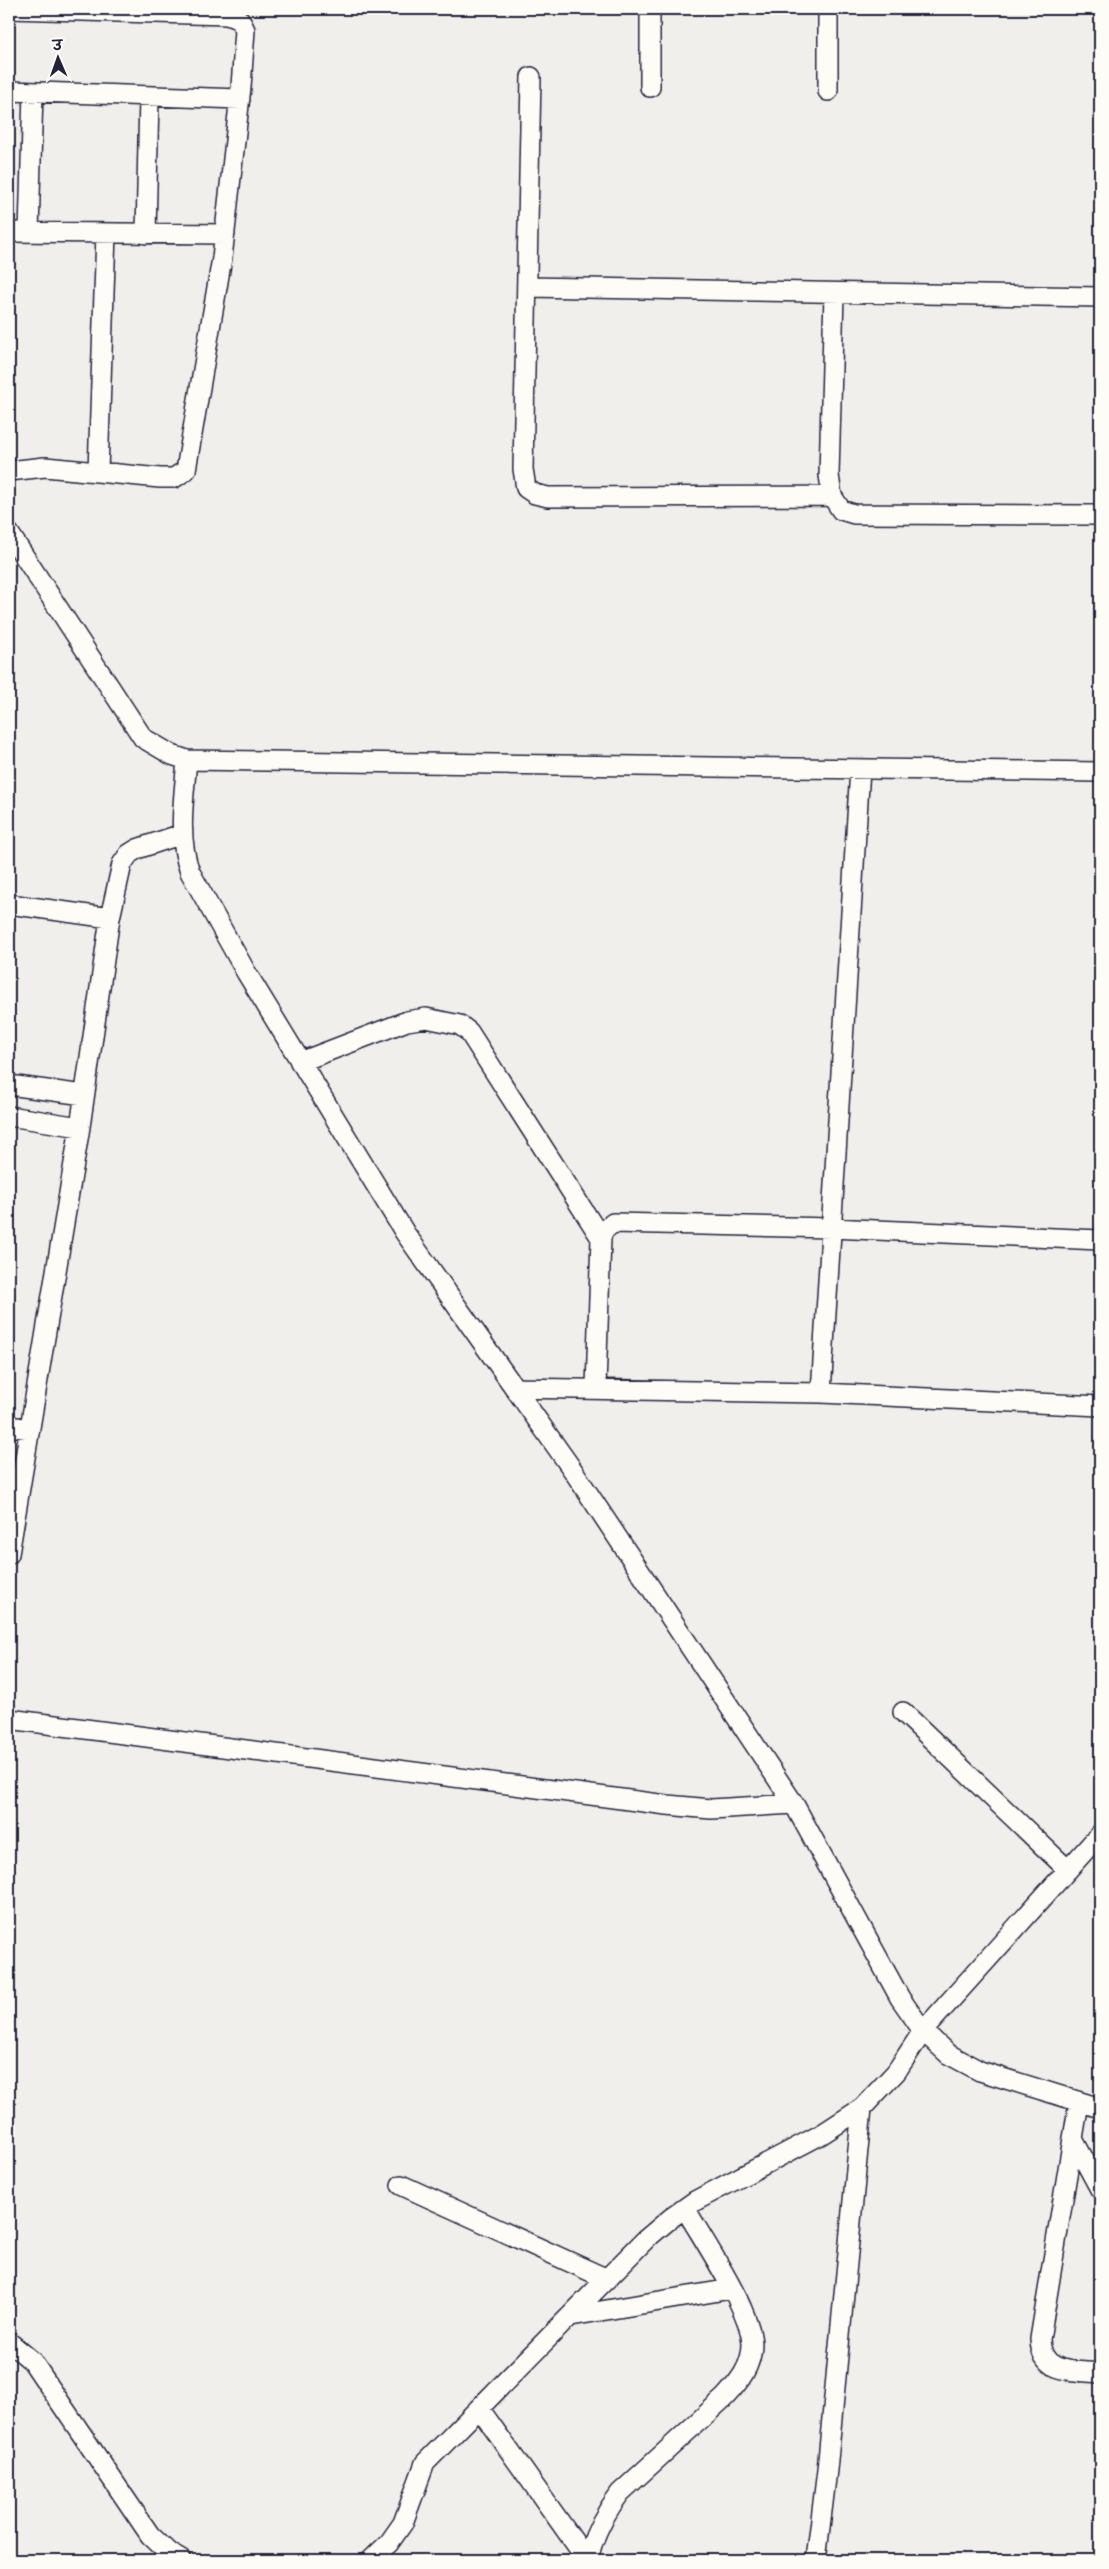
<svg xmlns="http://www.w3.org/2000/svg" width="1109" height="2569" font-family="Itim,'Playpen Sans Deva',sans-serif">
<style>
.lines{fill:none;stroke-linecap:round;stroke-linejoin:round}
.minor-casing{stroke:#22223b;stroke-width:22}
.minor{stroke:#fdfcf7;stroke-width:19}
</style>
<rect width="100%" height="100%" fill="#f0efec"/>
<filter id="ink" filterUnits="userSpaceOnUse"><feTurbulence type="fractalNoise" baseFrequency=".02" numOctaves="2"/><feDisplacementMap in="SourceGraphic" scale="10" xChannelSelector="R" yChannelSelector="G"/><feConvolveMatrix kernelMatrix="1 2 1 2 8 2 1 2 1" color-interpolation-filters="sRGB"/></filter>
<g filter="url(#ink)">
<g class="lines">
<defs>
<path id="minor" d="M 9,9 L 227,15 L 240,20 L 245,30 L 241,87 L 222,258 L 186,470 L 174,478 L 160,478 L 45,467 L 9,471
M 650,9 L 650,87
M 828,9 L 828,91
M 531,77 L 523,469 L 526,488 L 535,494 L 548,497 L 832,496
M 9,91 L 240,99
M 9,232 L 225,234
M 29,232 L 33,92
M 146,234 L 149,96
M 528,287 L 1100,297
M 834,294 L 829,475 L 832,496 L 841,510 L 854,514 L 1100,515
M 98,472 L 106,233
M 9,533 L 143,738 L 172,755 L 187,760 L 1100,772
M 187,760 C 184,797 177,837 190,872 L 246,972 L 405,1233 L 572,1469 L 794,1804 L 900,1998 L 923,2031 L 948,2054 L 980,2071 L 1100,2108
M 9,904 L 110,918
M 300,1062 L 407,1021 L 426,1018 L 460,1025 L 469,1032 L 601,1238
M 9,1085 L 84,1095
M 9,1116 L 80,1127
M 596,1387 L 601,1238 L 603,1231 L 613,1223 L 831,1228 L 1100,1240
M 515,1388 L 821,1393 L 1100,1406
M 821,1393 L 860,769
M 9,1426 L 30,1429
M 9,1554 L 80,1127 L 110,918 L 122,864 L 129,854 L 137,849 L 182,834
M 903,1712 L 1068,1870
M 9,1719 L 667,1805 L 711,1809 L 794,1804
M 1079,2102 L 1040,2339 C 1041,2375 1073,2370 1100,2373
M 1073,2139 L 1100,2189
M 401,2185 L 607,2279
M 571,2316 L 731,2289
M 9,2342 L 32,2361 L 150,2535 L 169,2553 L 181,2560
M 479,2408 L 587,2560
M 371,2560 L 389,2543 L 403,2523 L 425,2463 L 645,2240 L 671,2218 L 695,2201 L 822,2134 L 862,2108 L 896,2072 L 923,2031 L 1100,1834
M 588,2560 C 593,2535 605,2513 620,2493 L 725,2397 C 739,2382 752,2366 752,2344 C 751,2310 703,2240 685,2208
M 816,2560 L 827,2470 L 862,2108"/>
</defs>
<!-- minor casing -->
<use href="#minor" class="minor-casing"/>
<!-- minor -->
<use href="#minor" class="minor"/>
</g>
</g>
<!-- margin -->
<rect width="1109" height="2569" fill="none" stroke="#fdfcf7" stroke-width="30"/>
<rect x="15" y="15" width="1079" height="2539" fill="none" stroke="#22223b" stroke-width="2" filter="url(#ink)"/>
<!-- north arrow -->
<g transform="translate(58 58) rotate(358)" stroke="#fdfcf7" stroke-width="4" paint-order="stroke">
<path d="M0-4L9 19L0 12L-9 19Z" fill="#22223b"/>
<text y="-8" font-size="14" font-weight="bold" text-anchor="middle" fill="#22223b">उ</text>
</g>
</svg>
